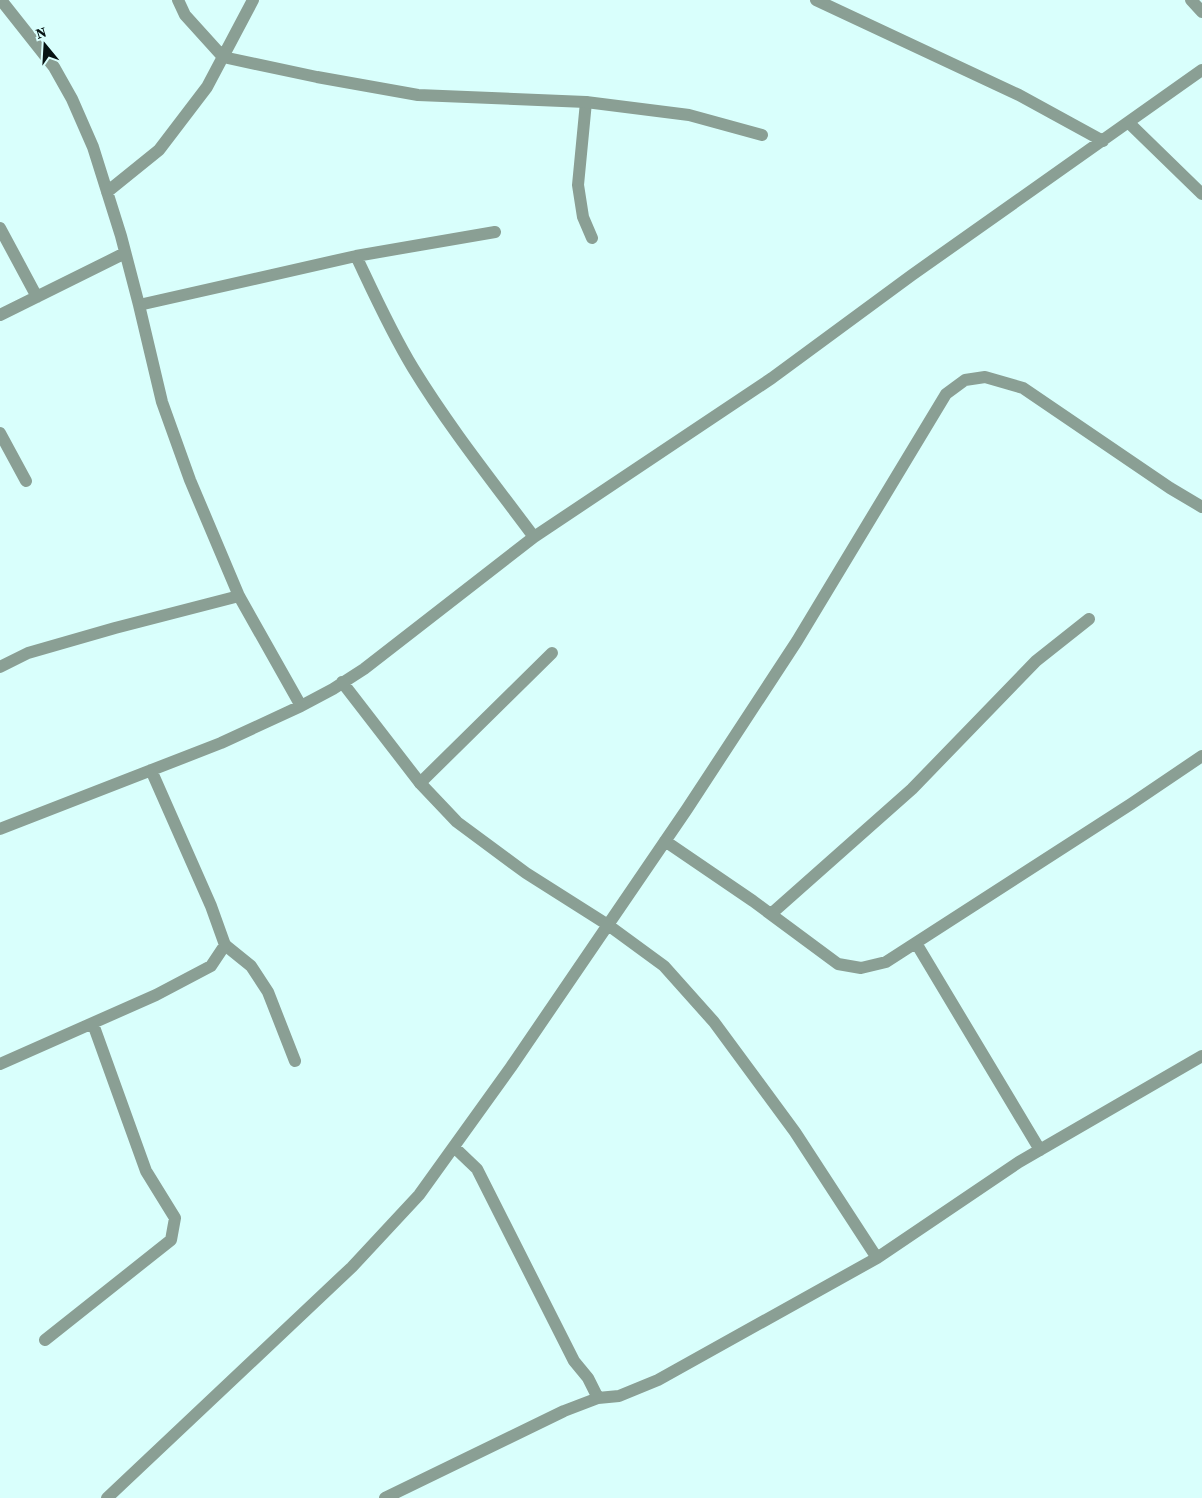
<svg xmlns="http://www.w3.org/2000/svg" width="1202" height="1498" font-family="'Source Serif 4',serif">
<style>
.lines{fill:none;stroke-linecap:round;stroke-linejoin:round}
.service{stroke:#8a9f94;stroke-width:12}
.minor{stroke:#8a9f94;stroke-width:12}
</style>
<rect width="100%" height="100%" fill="#d9fffc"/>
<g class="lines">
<!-- service -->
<path class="service" d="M 586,102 L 578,185 L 583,217 L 592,238
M 0,433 L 26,481
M 420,783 L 552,653
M 225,945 L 251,966 L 268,992 L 295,1061"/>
<!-- minor -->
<path class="minor" d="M 1,0 L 54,67 L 72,99 L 93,147 L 121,236 L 139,305 L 162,402 L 190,480 L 239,596 L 301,706
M 178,0 L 185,15 L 223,57 L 317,77 L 418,95 L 586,102 L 689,115 L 762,135
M 816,0 L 1019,95 L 1103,141
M 1191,0 L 1202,12
M 1129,123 L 1202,194
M 107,192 L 159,150 L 207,87 L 253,0
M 0,228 L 37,297
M 356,256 C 374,294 391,332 413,368 C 449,427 493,482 534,537
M 139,305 L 356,256 L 495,232
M 0,315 L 125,253
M 0,667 L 28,653 L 115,628 L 239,596
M 342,682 L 420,783 L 457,822 L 526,873 L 608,925 L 664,966 L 714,1022 L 795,1132 L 877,1258
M 0,829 L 221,743 L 301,706 L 333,689 L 364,669 L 534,537 L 772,378 L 912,275 L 1202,70
M 665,841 L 753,901 L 838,964 L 861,968 L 886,962 L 1131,804 L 1202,756
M 771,914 L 912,789 L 1036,661 L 1089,619
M 916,943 L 1040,1150
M 0,1064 L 156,995 L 211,966 L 225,945 L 211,906 L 151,770
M 45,1340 L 171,1240 L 175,1218 L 146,1171 L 93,1024
M 598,1398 L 619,1396 L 658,1380 L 877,1258 L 1019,1162 L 1202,1056
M 107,1498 L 352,1267 L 419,1195 L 511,1067 L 687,809 L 797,641 L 946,394 L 965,380 L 985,377 L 1023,388 L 1170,488 L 1202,507
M 385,1498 L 564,1411 L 598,1398 L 588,1378 L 574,1361 L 477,1169 L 454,1147"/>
</g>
<!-- north arrow -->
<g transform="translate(45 45) rotate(342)" stroke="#d9fffc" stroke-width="4" paint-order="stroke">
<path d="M0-4L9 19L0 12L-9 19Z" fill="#061312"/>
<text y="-8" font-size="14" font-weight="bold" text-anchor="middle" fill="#061312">N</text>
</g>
</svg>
